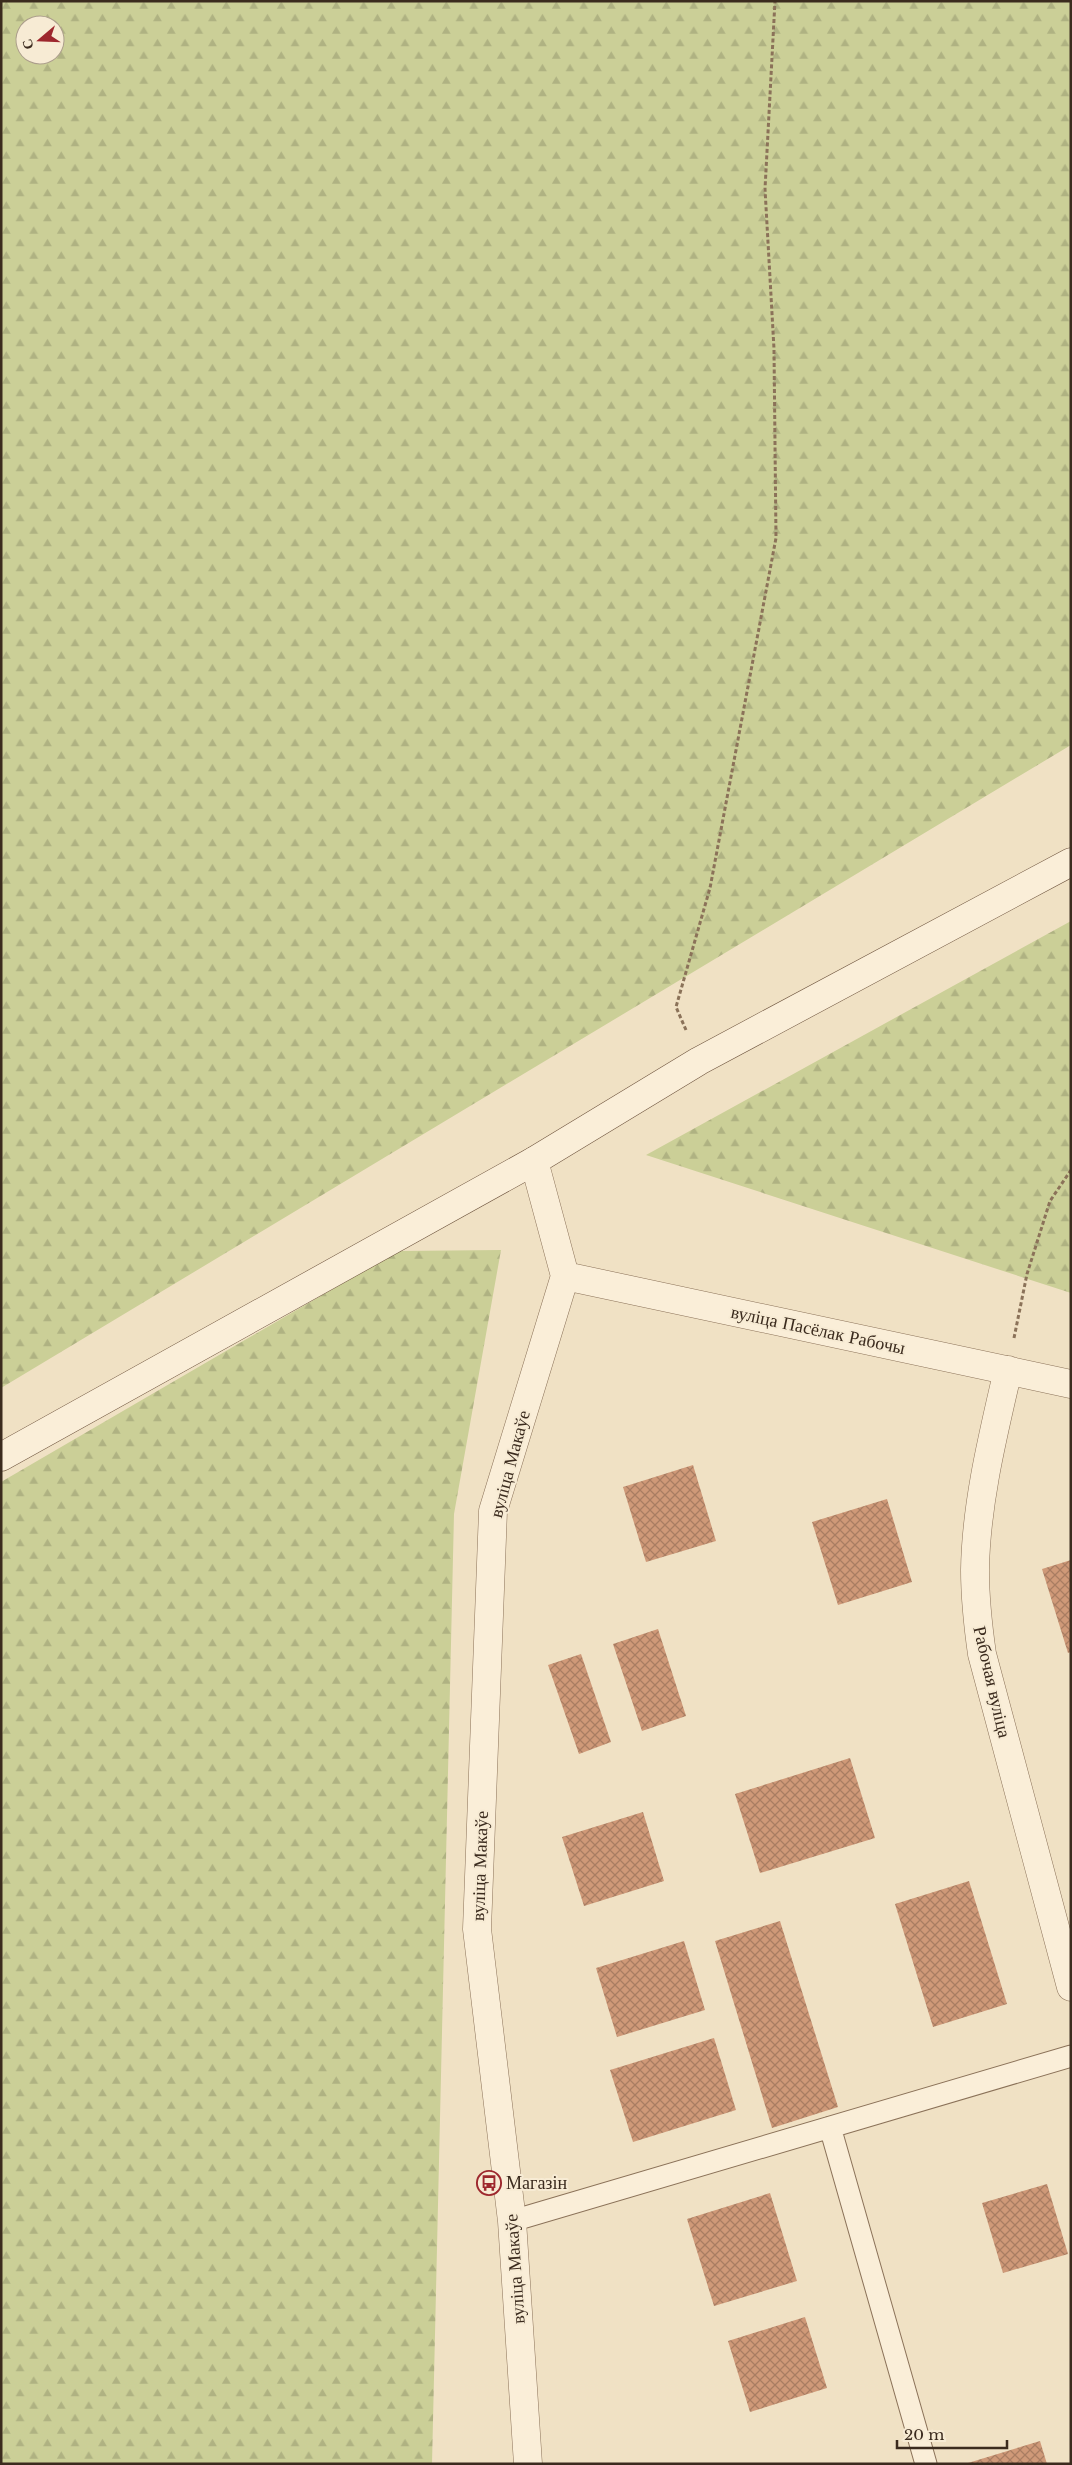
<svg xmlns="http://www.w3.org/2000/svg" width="1072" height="2465" font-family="'Libre Baskerville',serif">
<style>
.forest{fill:url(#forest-firs);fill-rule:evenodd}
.building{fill:url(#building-cross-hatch)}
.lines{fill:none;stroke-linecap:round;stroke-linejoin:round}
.lane-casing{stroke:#8b7259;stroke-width:23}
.street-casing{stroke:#8b7259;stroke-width:29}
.secondary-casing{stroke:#6d533d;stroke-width:29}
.path{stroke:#8b7259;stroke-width:3;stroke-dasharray:4 2.5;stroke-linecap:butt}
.lane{stroke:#faeed8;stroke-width:21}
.street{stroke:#faeed8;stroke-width:28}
.secondary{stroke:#faeed8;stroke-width:28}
.labels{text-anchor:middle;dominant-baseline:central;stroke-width:4;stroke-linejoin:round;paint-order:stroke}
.street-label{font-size:18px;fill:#3b2b1e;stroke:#f7ebd4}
.poi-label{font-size:18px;fill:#3b2b1e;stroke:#f7ebd4;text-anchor:start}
</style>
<defs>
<pattern id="forest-firs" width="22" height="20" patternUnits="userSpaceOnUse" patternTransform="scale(1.25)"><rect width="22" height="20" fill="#cbcf97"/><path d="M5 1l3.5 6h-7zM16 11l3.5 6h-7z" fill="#afb282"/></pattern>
<pattern id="building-cross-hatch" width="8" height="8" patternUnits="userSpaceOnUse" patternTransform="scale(1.25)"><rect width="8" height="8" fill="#cf9978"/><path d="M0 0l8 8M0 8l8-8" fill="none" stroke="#a97d62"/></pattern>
</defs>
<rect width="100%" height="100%" fill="#f0e1c4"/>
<!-- forest -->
<path class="forest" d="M 1,1 L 1071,1 L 1071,745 L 1,1388 ZM 25,25 L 55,25 L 55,55 L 25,55 Z
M 1071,921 L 1071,1293 L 646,1155 Z
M 501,1250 L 454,1514 L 432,2464 L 1,2464 L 1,1482 L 398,1251 Z"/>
<!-- building -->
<path class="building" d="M 693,1465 L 716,1541 L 646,1562 L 623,1487 Z
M 887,1499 L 912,1582 L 838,1605 L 812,1522 Z
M 1071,1560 L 1071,1652 L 1068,1653 L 1042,1569 Z
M 658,1629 L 686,1716 L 642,1731 L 613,1644 Z
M 581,1654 L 611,1742 L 579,1754 L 548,1665 Z
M 850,1758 L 875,1838 L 760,1873 L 735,1794 Z
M 643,1812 L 664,1881 L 584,1906 L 562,1837 Z
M 969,1881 L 1007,2004 L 933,2027 L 895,1904 Z
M 780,1921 L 838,2107 L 772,2128 L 715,1941 Z
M 684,1941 L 705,2010 L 617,2037 L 596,1968 Z
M 714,2038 L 736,2110 L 633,2142 L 610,2070 Z
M 1047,2184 L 1068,2254 L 1003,2273 L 982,2203 Z
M 770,2193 L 797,2281 L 714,2306 L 687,2219 Z
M 805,2317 L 827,2388 L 750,2412 L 728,2341 Z
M 1040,2441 L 1047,2464 L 968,2464 L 968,2463 Z"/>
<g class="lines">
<defs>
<path id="lane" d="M 830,2127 L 926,2464
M 512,2221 L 1071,2056"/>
<path id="street" d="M 534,1161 L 565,1276
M 565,1276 L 1071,1384
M 1008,1370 C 993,1435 976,1503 975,1570 C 975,1599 978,1626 982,1654 L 1071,1987
M 528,2464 L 512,2221 L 477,1929 L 493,1511 L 565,1276"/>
<path id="secondary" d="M 1,1457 L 534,1161 L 699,1061 L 1071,862"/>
</defs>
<!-- lane casing -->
<use href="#lane" class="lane-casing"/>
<!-- street casing -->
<use href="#street" class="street-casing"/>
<!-- secondary casing -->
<use href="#secondary" class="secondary-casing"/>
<!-- path -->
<path class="path" d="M 686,1030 L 676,1007 L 710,888 L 776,538 L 774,349 L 765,189 L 775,1
M 1014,1338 L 1027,1274 L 1050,1201 L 1071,1170"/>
<!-- lane -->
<use href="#lane" class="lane"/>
<!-- street -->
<use href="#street" class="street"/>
<!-- secondary -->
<use href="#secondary" class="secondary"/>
</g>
<!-- icons -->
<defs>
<symbol id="bus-ring" viewBox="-11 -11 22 22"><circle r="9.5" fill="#f7ebd4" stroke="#9d272d" stroke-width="1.5"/><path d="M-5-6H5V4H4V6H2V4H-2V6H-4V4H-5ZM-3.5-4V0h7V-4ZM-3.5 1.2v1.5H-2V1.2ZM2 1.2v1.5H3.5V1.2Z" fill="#9d272d"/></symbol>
</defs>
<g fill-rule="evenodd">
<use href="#bus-ring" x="475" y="2169" width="28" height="28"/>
</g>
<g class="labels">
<!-- street labels -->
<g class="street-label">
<text transform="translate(818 1330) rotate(12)">вуліца Пасёлак Рабочы</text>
<text transform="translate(510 1464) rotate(-75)">вуліца Макаўе</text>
<text transform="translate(992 1682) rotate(77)">Рабочая вуліца</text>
<text transform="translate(480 1866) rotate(-88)">вуліца Макаўе</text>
<text transform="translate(515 2269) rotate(-94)">вуліца Макаўе</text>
</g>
<!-- poi labels -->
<g class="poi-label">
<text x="506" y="2183">Магазін</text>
</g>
</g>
<!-- border -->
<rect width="1072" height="2465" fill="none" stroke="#3b2b1e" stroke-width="5"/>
<!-- north arrow -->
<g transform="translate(40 40) rotate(251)"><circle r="24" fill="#f7ebd4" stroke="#ac9e8b"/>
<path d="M0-4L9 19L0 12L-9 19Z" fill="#9d272d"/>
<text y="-8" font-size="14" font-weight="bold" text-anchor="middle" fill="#3b2b1e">С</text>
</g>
<!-- scale -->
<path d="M897 2440v8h110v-8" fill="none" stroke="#3b2b1e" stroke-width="2.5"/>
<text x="904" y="2440" font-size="15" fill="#3b2b1e" stroke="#f7ebd4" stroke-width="4" paint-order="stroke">20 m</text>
</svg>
